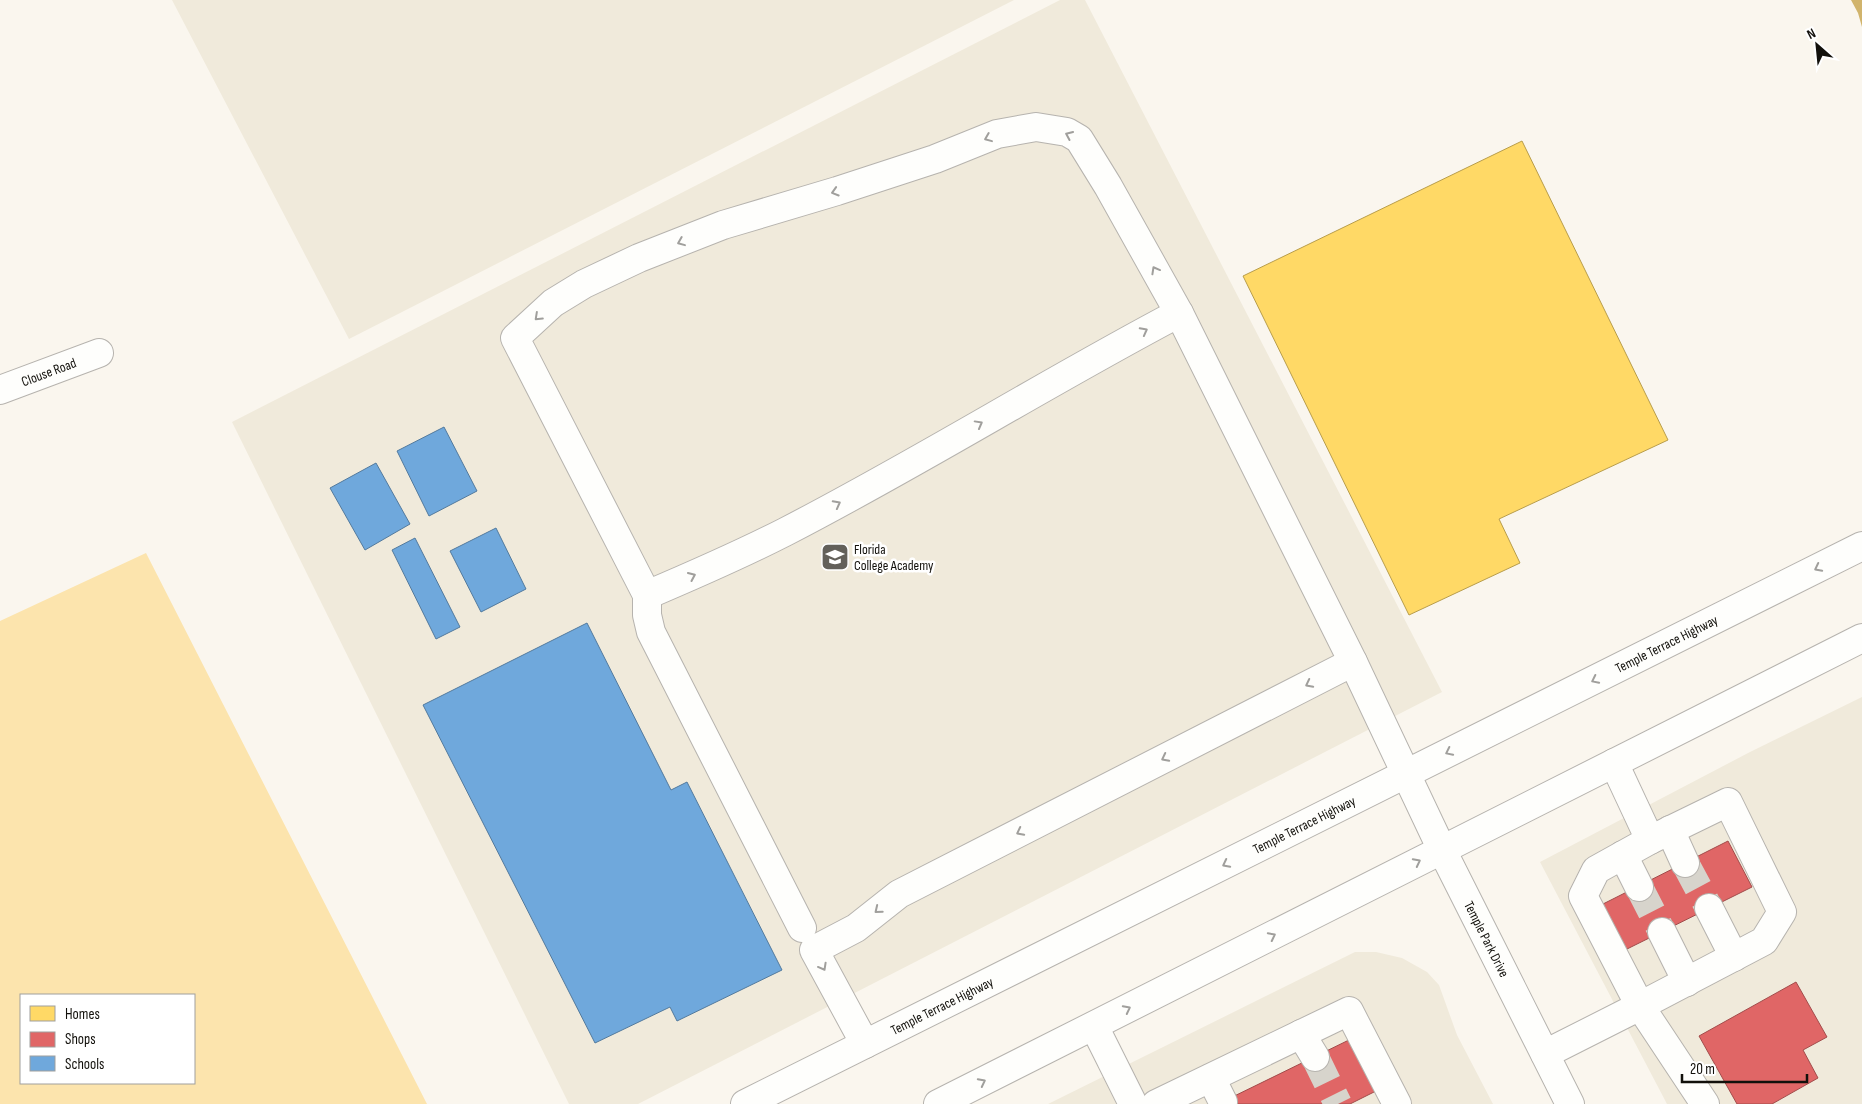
<svg xmlns="http://www.w3.org/2000/svg" width="1862" height="1104" font-family="'Sofia Sans Condensed',sans-serif">
<style>
.built{fill:#f0eadb}
.green{fill:#fce4ad;fill-rule:evenodd}
.water{fill:#d1b46c}
.homes{fill:#ffd966;stroke:#b89d4b}
.shops{fill:#e06666;stroke:#a24c4b}
.schools{fill:#6fa8dc;stroke:#537a9d}
.lines{fill:none;stroke-linecap:round;stroke-linejoin:round}
.minor-tunnel{stroke:#d7d4cc;stroke-width:28;stroke-dasharray:28 14;stroke-linecap:butt}
.minor-casing{stroke:#b6b3ae;stroke-width:30}
.major-casing{stroke:#b6b3ae;stroke-width:30}
.minor{stroke:#fefefc;stroke-width:28}
.major{stroke:#fefefc;stroke-width:28}
.oneway{stroke:#a09f9c}
.labels{text-anchor:middle;dominant-baseline:central;stroke-width:5;stroke-linejoin:round;paint-order:stroke}
.street-label{font-size:14px;fill:#12100b;stroke:#fff}
.poi-label{font-size:14px;fill:#12100b;stroke:#fff;text-anchor:start}
</style>
<rect width="100%" height="100%" fill="#faf6ee"/>
<!-- built -->
<path class="built" d="M 172,0 L 1014,0 L 349,339 Z
M 1060,0 L 1085,0 L 1442,692 L 638,1104 L 569,1104 L 232,422 Z
M 1862,697 L 1862,1104 L 1667,1104 L 1540,862 L 1750,752 Z
M 1355,952 L 1376,952 L 1402,958 L 1427,972 L 1439,985 L 1457,1035 L 1493,1104 L 1048,1104 Z"/>
<!-- green -->
<path class="green" d="M 146,553 L 427,1104 L 0,1104 L 0,621 ZM 21,995 L 194,995 L 194,1083 L 21,1083 Z"/>
<!-- water -->
<path class="water" d="M 1851,0 L 1862,0 L 1862,27 L 1858,13 Z"/>
<!-- homes -->
<path class="homes" d="M 1522,141 L 1668,440 L 1499,519 L 1520,563 L 1409,615 L 1243,276 Z"/>
<!-- shops -->
<path class="shops" d="M 1728,841 L 1752,887 L 1623,951 L 1601,905 Z
M 1796,982 L 1827,1037 L 1803,1050 L 1818,1078 L 1772,1104 L 1737,1104 L 1699,1036 Z
M 1353,1038 L 1378,1090 L 1350,1104 L 1218,1104 Z"/>
<!-- schools -->
<path class="schools" d="M 444,427 L 477,491 L 429,516 L 397,451 Z
M 376,463 L 410,524 L 365,550 L 330,488 Z
M 496,528 L 526,589 L 481,612 L 450,551 Z
M 415,538 L 460,627 L 436,639 L 392,550 Z
M 587,623 L 671,790 L 687,782 L 782,970 L 677,1021 L 670,1007 L 595,1043 L 423,705 Z"/>
<g class="lines">
<!-- minor-tunnel -->
<path class="minor-tunnel" d="M 1685,863 L 1709,908
M 1639,887 L 1662,932
M 1315,1057 L 1338,1104"/>
<defs>
<g id="minor">
<path id="s1" d="M 0,390 L 99,353"/>
<path d="M 647,595 C 694,575 740,555 785,532 C 919,463 1046,383 1179,313"/>
<path d="M 1670,830 L 1685,863"/>
<path d="M 1650,840 L 1728,802 L 1782,912 L 1764,941 L 1640,1006 L 1705,1104"/>
<path d="M 1623,855 L 1639,887"/>
<path d="M 1709,908 L 1734,957"/>
<path id="s2" d="M 802,928 L 651,632 L 647,615 L 647,595 L 515,338 L 553,303 L 584,284 L 639,258 L 723,225 L 837,191 L 935,159 L 997,134 L 1036,127 L 1067,132 L 1079,139 L 1108,186 L 1179,313 L 1353,662 L 1442,850 L 1570,1104"/>
<path d="M 1662,932 L 1687,982"/>
<path d="M 1094,1026 L 1133,1104"/>
<path d="M 1301,1034 L 1315,1057"/>
<path d="M 865,1044 L 814,950 L 856,928 L 899,894 L 1353,662"/>
<path d="M 1545,1054 L 1640,1006 L 1583,896 L 1596,870 L 1650,840 L 1614,763"/>
<path d="M 1211,1078 L 1223,1102"/>
<path d="M 1156,1104 L 1349,1011 L 1397,1104"/>
</g>
<g id="major">
<path id="s3" d="M 745,1104 L 1862,546"/>
<path d="M 938,1104 L 1862,638"/>
</g>
</defs>
<!-- minor casing -->
<use href="#minor" class="minor-casing"/>
<!-- major casing -->
<use href="#major" class="major-casing"/>
<!-- minor -->
<use href="#minor" class="minor"/>
<!-- major -->
<use href="#major" class="major"/>
</g>
<!-- one-way arrows -->
<defs><path id="oneway-chevron" d="M-2-3.5L2.5 0L-2 3.5" fill="none" stroke-width="1.6" stroke-linecap="round" stroke-linejoin="round" transform="scale(1.25)"/></defs>
<g class="oneway">
<use href="#oneway-chevron" transform="translate(1069 135) rotate(-156)"/>
<use href="#oneway-chevron" transform="translate(988 138) rotate(158)"/>
<use href="#oneway-chevron" transform="translate(835 192) rotate(163)"/>
<use href="#oneway-chevron" transform="translate(681 242) rotate(158)"/>
<use href="#oneway-chevron" transform="translate(1155 270) rotate(-119)"/>
<use href="#oneway-chevron" transform="translate(538 317) rotate(137)"/>
<use href="#oneway-chevron" transform="translate(1144 331) rotate(-28)"/>
<use href="#oneway-chevron" transform="translate(979 424) rotate(-29)"/>
<use href="#oneway-chevron" transform="translate(837 504) rotate(-28)"/>
<use href="#oneway-chevron" transform="translate(1818 568) rotate(153)"/>
<use href="#oneway-chevron" transform="translate(692 576) rotate(-24)"/>
<use href="#oneway-chevron" transform="translate(1595 680) rotate(154)"/>
<use href="#oneway-chevron" transform="translate(1309 684) rotate(153)"/>
<use href="#oneway-chevron" transform="translate(1449 752) rotate(154)"/>
<use href="#oneway-chevron" transform="translate(1165 758) rotate(153)"/>
<use href="#oneway-chevron" transform="translate(1020 832) rotate(153)"/>
<use href="#oneway-chevron" transform="translate(1417 862) rotate(-27)"/>
<use href="#oneway-chevron" transform="translate(1226 864) rotate(153)"/>
<use href="#oneway-chevron" transform="translate(878 910) rotate(141)"/>
<use href="#oneway-chevron" transform="translate(1272 936) rotate(-27)"/>
<use href="#oneway-chevron" transform="translate(823 967) rotate(61)"/>
<use href="#oneway-chevron" transform="translate(1127 1009) rotate(-27)"/>
<use href="#oneway-chevron" transform="translate(982 1082) rotate(-27)"/>
</g>
<!-- icons -->
<defs>
<symbol id="school-square" viewBox="-11 -11 22 22"><rect x="-9" y="-9" width="18" height="18" rx="4" fill="#63605a" stroke="#fff"/><path d="M0-5L7-2L0 1L-7-2ZM-4 1L0 2.5L4 1V4Q0 6-4 4Z" fill="#fff"/></symbol>
</defs>
<g fill-rule="evenodd">
<use href="#school-square" x="819" y="541" width="32" height="32"/>
</g>
<g class="labels">
<!-- street labels -->
<g class="street-label">
<text stroke="none"><textPath href="#s1" startOffset="52">Clouse Road</textPath></text>
<text stroke="none"><textPath href="#s3" startOffset="1030">Temple Terrace Highway</textPath></text>
<text stroke="none"><textPath href="#s3" startOffset="625">Temple Terrace Highway</textPath></text>
<text stroke="none"><textPath href="#s2" startOffset="2170">Temple Park Drive</textPath></text>
<text stroke="none"><textPath href="#s3" startOffset="220">Temple Terrace Highway</textPath></text>
</g>
<!-- poi labels -->
<g class="poi-label">
<text x="854" y="549">Florida<tspan x="854" dy="16">College Academy</tspan></text>
</g>
</g>
<!-- legend -->
<rect x="20" y="994" width="175" height="90" fill="#ffffff" stroke="#a09f9d"/>
<rect x="30" y="1006" width="25" height="15" fill="#ffd966" stroke="#a09f9d"/>
<text x="65" y="1019" font-size="15" fill="#12100b">Homes</text>
<rect x="30" y="1032" width="25" height="15" fill="#e06666" stroke="#a09f9d"/>
<text x="65" y="1044" font-size="15" fill="#12100b">Shops</text>
<rect x="30" y="1056" width="25" height="15" fill="#6fa8dc" stroke="#a09f9d"/>
<text x="65" y="1069" font-size="15" fill="#12100b">Schools</text>
<!-- north arrow -->
<g transform="translate(1817 45) rotate(333)" stroke="#ffffff" stroke-width="4" paint-order="stroke">
<path d="M0-4L9 19L0 12L-9 19Z" fill="#12100b"/>
<text y="-8" font-size="14" font-weight="bold" text-anchor="middle" fill="#12100b">N</text>
</g>
<!-- scale -->
<path d="M1682 1074v8h125v-8" fill="none" stroke="#12100b" stroke-width="2.5"/>
<text x="1690" y="1074" font-size="15" fill="#12100b" stroke="#ffffff" stroke-width="4" paint-order="stroke">20 m</text>
</svg>
